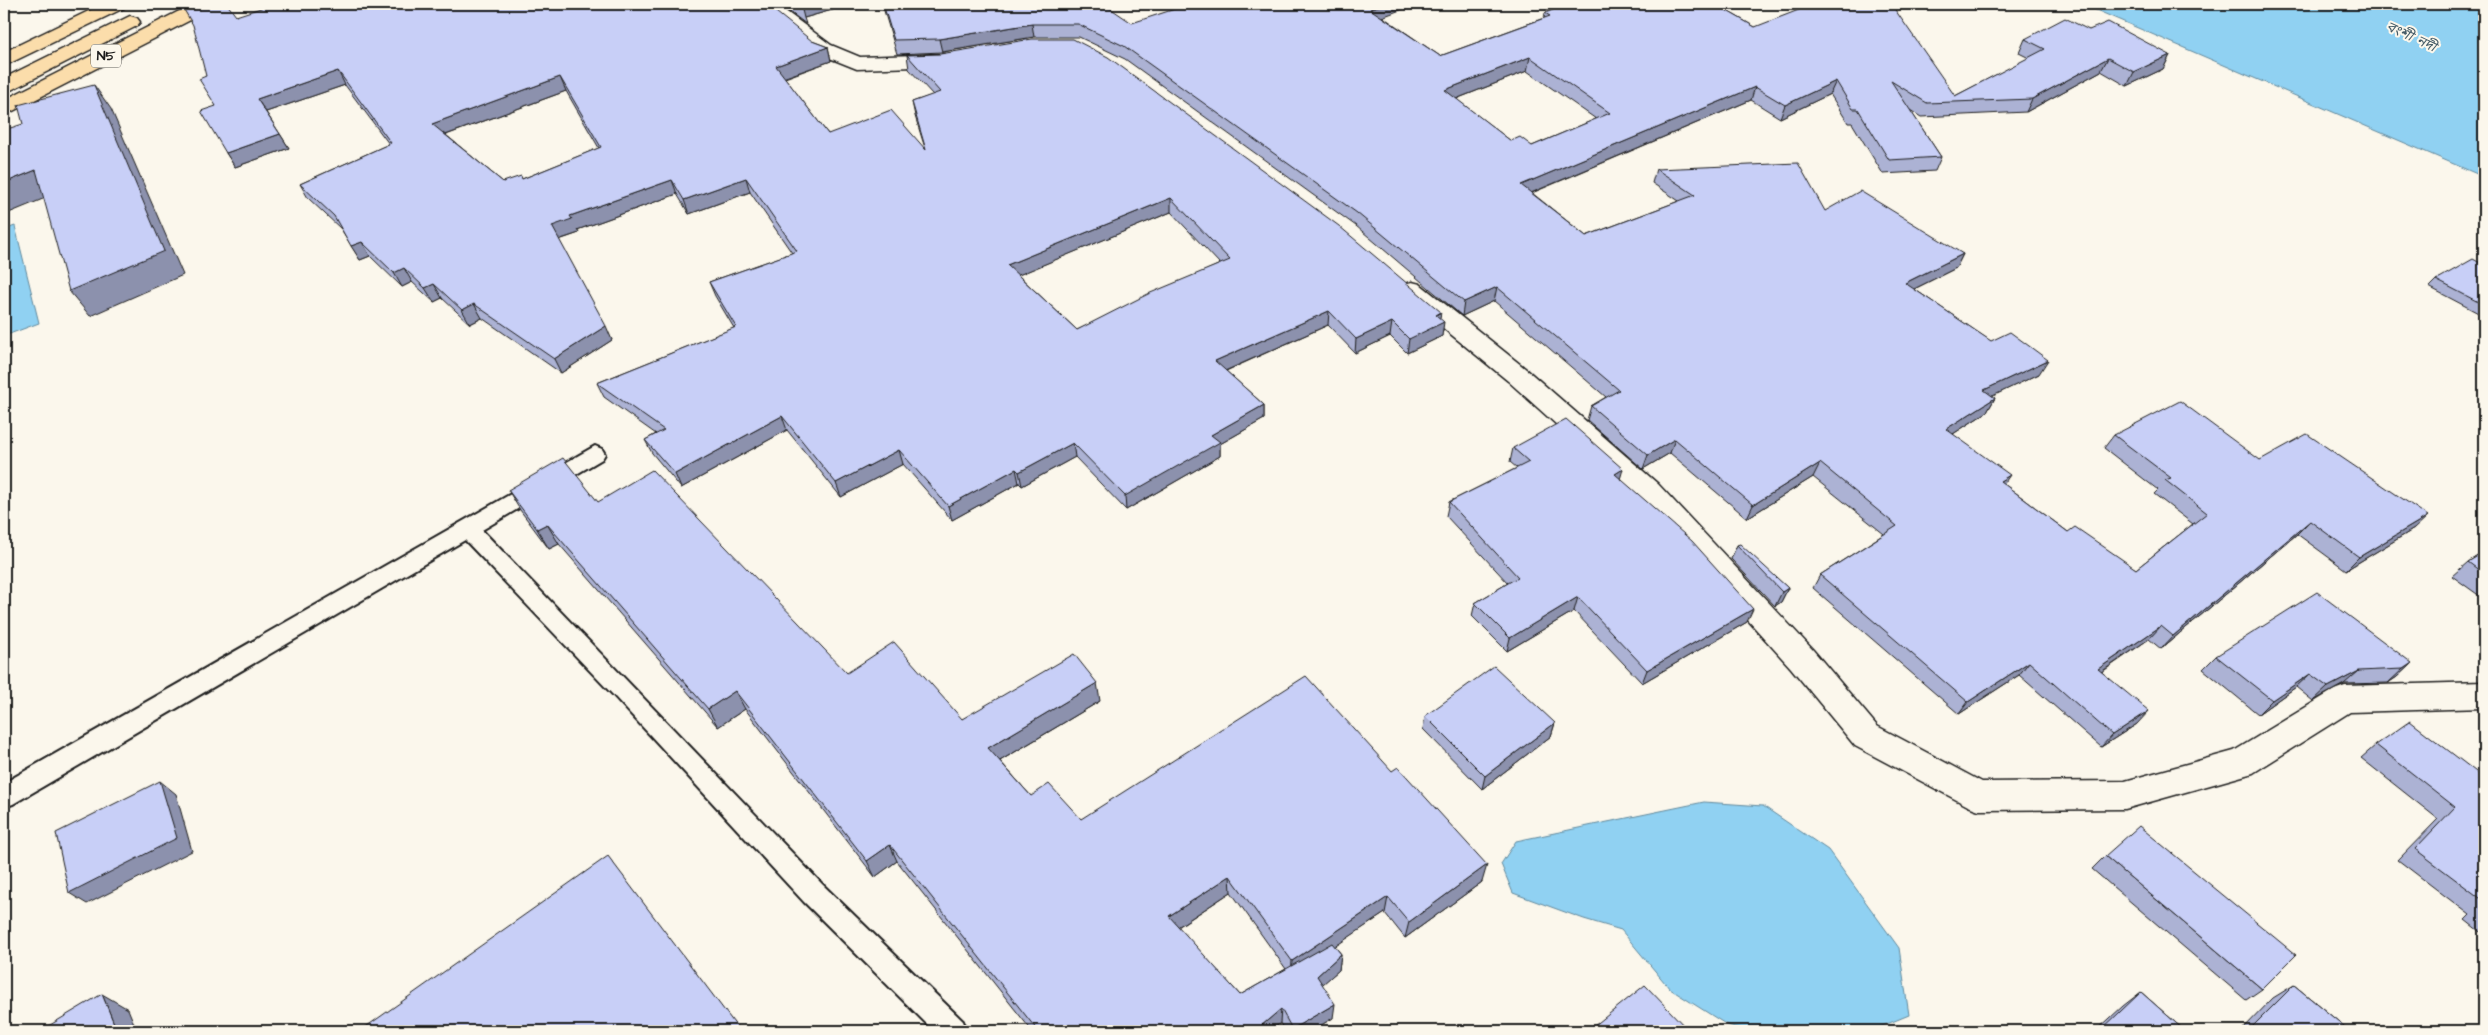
<svg xmlns="http://www.w3.org/2000/svg" width="2488" height="1035" font-family="'Architects Daughter','Noto Sans Bengali',sans-serif">
<style>
.water{fill:#90d1f2;stroke:#62899c}
.lines{fill:none;stroke-linecap:round;stroke-linejoin:round}
.service-casing{stroke:#1c1c1c;stroke-width:4}
.minor-casing{stroke:#1c1c1c;stroke-width:3}
.trunk-casing{stroke:#1c1c1c;stroke-width:3}
.service{fill:#fbf7ec;fill-rule:evenodd}
.minor{fill:#fbf7ec;fill-rule:evenodd}
.trunk{fill:#fbddab;fill-rule:evenodd}
.wall{fill:#acb2d4;stroke:#1c1c1c;fill-rule:evenodd}
.shaded-wall{fill:#8c91ad;stroke:#1c1c1c}
.building{fill:#c8cff7;stroke:#1c1c1c;fill-rule:evenodd}
.labels{text-anchor:middle;dominant-baseline:central;stroke-width:4;stroke-linejoin:round;paint-order:stroke}
.far-water-label{font-size:14px;font-style:italic;fill:#455b67;stroke:#fbf7ec}
.shield{fill:#fbf7ec;stroke:#5f5e5a;stroke-width:1}
.shield-label{font-size:14px;font-weight:bold;fill:#1c1c1c}
</style>
<rect width="100%" height="100%" fill="#fbf7ec"/>
<filter id="ink" filterUnits="userSpaceOnUse"><feTurbulence type="fractalNoise" baseFrequency=".02" numOctaves="2"/><feDisplacementMap in="SourceGraphic" scale="10" xChannelSelector="R" yChannelSelector="G"/><feConvolveMatrix kernelMatrix="1 2 1 2 8 2 1 2 1" color-interpolation-filters="sRGB"/></filter>
<g filter="url(#ink)">
<!-- water -->
<path class="water" d="M 2082,4 L 2484,4 L 2484,177 Z
M 15,226 L 39,323 L 4,336 L 4,230 Z
M 1704,802 L 1763,806 L 1828,850 L 1899,948 L 1909,1015 L 1870,1031 L 1752,1031 L 1727,1025 L 1670,989 L 1621,930 L 1584,919 L 1513,893 L 1501,864 L 1516,841 Z"/>
<g class="lines">
<defs>
<path id="service" d="M 595,446 L 602,449 L 605,454 L 602,459 L 482,530 L 822,884 L 963,1021 L 967,1031 L 934,1031 L 804,902 L 615,697 L 465,540 L 13,804 L 4,807 L 4,783 Z"/>
<path id="minor" d="M 755,4 L 776,4 L 831,45 L 860,57 L 944,54 L 951,56 L 954,60 L 951,64 L 944,66 L 857,69 L 817,53 Z
M 1412,282 L 1420,284 L 1526,369 L 1658,484 L 1813,650 L 1877,726 L 1982,782 L 2125,781 L 2234,751 L 2334,690 L 2345,686 L 2484,682 L 2484,708 L 2350,712 L 2253,773 L 2125,809 L 1979,810 L 1968,806 L 1855,746 L 1791,668 L 1638,498 L 1508,381 L 1404,296 L 1400,290 L 1404,284 Z"/>
<path id="trunk" d="M 103,4 L 126,4 L 124,8 L 4,66 L 4,52 Z
M 193,4 L 216,4 L 214,8 L 11,112 L 4,114 L 4,100 Z
M 130,16 L 137,18 L 140,22 L 137,26 L 11,90 L 4,92 L 4,78 Z"/>
</defs>
<!-- service casing -->
<use href="#service" class="service-casing"/>
<!-- minor casing -->
<use href="#minor" class="minor-casing"/>
<!-- trunk casing -->
<use href="#trunk" class="trunk-casing"/>
<!-- service -->
<use href="#service" class="service"/>
<!-- minor -->
<use href="#minor" class="minor"/>
<!-- trunk -->
<use href="#trunk" class="trunk"/>
</g>
<!-- wall -->
<path class="wall" d="M 779,4 L 853,4 L 804,18 L 806,24 Z
M 882,4 L 1067,4 L 1069,9 L 1132,23 L 1383,17 L 1440,56 L 1544,18 L 1545,13 L 1567,4 L 1715,4 L 1755,27 L 1955,96 L 2029,58 L 2019,53 L 2025,39 L 2089,30 L 2170,55 L 2163,69 L 2127,86 L 2101,71 L 2026,112 L 1921,117 L 1910,110 L 1941,157 L 1935,171 L 1883,174 L 1852,123 L 1848,123 L 1830,94 L 1780,118 L 1751,100 L 1532,193 L 1586,236 L 1679,201 L 1652,183 L 1656,169 L 1825,211 L 1963,254 L 1956,268 L 1914,289 L 2039,374 L 1992,396 L 1995,398 L 1987,412 L 1953,434 L 2004,484 L 2068,532 L 2136,569 L 2193,524 L 2154,494 L 2158,490 L 2104,448 L 2114,435 L 2260,460 L 2414,529 L 2346,570 L 2297,534 L 2161,649 L 2149,639 L 2102,672 L 2137,724 L 2101,747 L 2019,675 L 1959,714 L 1813,588 L 1820,575 L 1884,534 L 1813,477 L 1747,518 L 1670,453 L 1643,469 L 1587,420 L 1591,406 L 1606,397 L 1494,301 L 1462,316 L 1356,226 L 1125,59 L 1079,37 L 1034,37 L 942,52 L 897,54 ZM 1527,71 L 1596,119 L 1532,146 L 1511,141 L 1456,99 Z
M 236,16 L 812,41 L 828,47 L 831,61 L 785,78 L 828,134 L 925,148 L 915,116 L 912,102 L 933,95 L 909,69 L 907,55 L 1440,319 L 1442,336 L 1407,353 L 1390,336 L 1355,353 L 1328,325 L 1226,371 L 1264,405 L 1264,419 L 1220,444 L 1220,456 L 1126,510 L 1075,457 L 1022,486 L 1019,483 L 952,520 L 903,464 L 841,497 L 787,430 L 681,488 L 652,453 L 645,440 L 656,434 L 604,397 L 597,383 L 734,328 L 715,296 L 709,282 L 792,253 L 750,192 L 689,214 L 677,194 L 577,230 L 579,233 L 559,240 L 612,340 L 561,373 L 482,318 L 470,324 L 442,298 L 434,302 L 412,282 L 402,287 L 370,256 L 360,260 L 341,229 L 308,198 L 300,184 L 389,144 L 345,85 L 266,112 L 289,148 L 235,167 L 226,153 L 216,106 L 206,76 ZM 566,91 L 599,148 L 522,179 L 503,182 L 446,135 ZM 1171,212 L 1220,264 L 1077,330 L 1018,275 Z
M 2484,265 L 2484,316 L 2429,287 L 2436,280 Z
M 1513,448 L 1620,479 L 1747,622 L 1642,683 L 1574,611 L 1507,651 L 1472,616 L 1475,603 L 1508,583 L 1446,516 L 1449,502 L 1517,468 L 1510,462 Z
M 508,490 L 598,502 L 847,673 L 962,719 L 1100,701 L 1000,761 L 1031,796 L 1081,819 L 1482,882 L 1405,938 L 1385,913 L 1335,946 L 1341,954 L 1339,970 L 1322,984 L 1333,1018 L 1311,1031 L 1285,1031 L 1280,1023 L 1271,1031 L 1032,1031 L 897,861 L 875,877 L 745,709 L 718,727 L 559,544 L 549,549 L 520,510 ZM 1231,892 L 1286,969 L 1240,995 L 1178,927 Z
M 1737,545 L 1788,588 L 1781,602 L 1775,606 L 1731,559 Z
M 2484,552 L 2484,599 L 2452,576 L 2468,562 Z
M 2216,656 L 2412,663 L 2397,677 L 2388,683 L 2344,684 L 2313,701 L 2296,687 L 2258,714 L 2203,669 Z
M 1425,716 L 1555,723 L 1551,736 L 1482,789 L 1423,729 Z
M 2376,745 L 2484,778 L 2484,935 L 2465,920 L 2470,915 L 2398,860 L 2438,819 L 2361,758 Z
M 2105,856 L 2262,989 L 2246,1000 L 2092,869 Z
M 2294,985 L 2350,1031 L 2241,1031 L 2273,998 Z
M 2141,992 L 2185,1031 L 2096,1031 L 2123,1006 Z"/>
<!-- shaded-wall -->
<path class="shaded-wall" d="M 804,4 L 853,4 L 804,18 L 802,10 L 798,5 Z
M 1383,4 L 1416,4 L 1369,22 L 1370,9 Z
M 1032,24 L 1034,37 L 942,52 L 939,39 Z
M 828,47 L 831,61 L 780,79 L 776,66 Z
M 2170,55 L 2163,69 L 2127,86 L 2134,72 Z
M 1530,57 L 1527,71 L 1443,104 L 1445,90 Z
M 2108,58 L 2101,71 L 2026,112 L 2032,99 Z
M 338,71 L 345,85 L 266,112 L 257,99 Z
M 560,77 L 566,91 L 440,137 L 432,124 Z
M 1836,81 L 1830,94 L 1780,118 L 1785,105 Z
M 94,85 L 111,109 L 183,275 L 90,316 L 69,291 Z
M 1755,87 L 1751,100 L 1519,198 L 1521,185 Z
M 280,134 L 289,148 L 235,167 L 226,153 Z
M 36,170 L 55,194 L 4,215 L 4,183 Z
M 746,178 L 750,192 L 689,214 L 684,200 Z
M 672,180 L 677,194 L 577,230 L 579,233 L 558,240 L 552,226 L 570,216 Z
M 1171,198 L 1171,212 L 1009,279 L 1007,265 Z
M 362,242 L 370,256 L 360,260 L 351,246 Z
M 1963,254 L 1956,268 L 1898,297 L 1905,283 Z
M 404,268 L 412,282 L 402,287 L 394,273 Z
M 434,284 L 442,298 L 434,302 L 425,288 Z
M 1497,287 L 1494,301 L 1462,316 L 1464,302 Z
M 474,304 L 482,318 L 470,324 L 462,310 Z
M 1329,311 L 1328,325 L 1216,375 L 1215,361 Z
M 1441,312 L 1439,324 L 1444,322 L 1442,336 L 1407,353 L 1409,339 L 1436,315 Z
M 1392,322 L 1390,336 L 1355,353 L 1356,339 Z
M 606,326 L 612,340 L 561,373 L 554,359 Z
M 2048,360 L 2039,374 L 1976,404 L 1984,390 Z
M 1995,398 L 1987,412 L 1939,443 L 1946,429 Z
M 1264,405 L 1264,419 L 1220,444 L 1220,456 L 1126,510 L 1125,496 L 1211,435 Z
M 782,416 L 787,430 L 681,488 L 675,474 Z
M 1675,439 L 1670,453 L 1643,469 L 1648,455 Z
M 1073,443 L 1075,457 L 1022,486 L 1019,472 Z
M 899,450 L 903,464 L 841,497 L 836,483 Z
M 1820,463 L 1813,477 L 1747,518 L 1753,505 Z
M 1016,469 L 1019,483 L 952,520 L 948,506 Z
M 1623,469 L 1619,483 L 1615,474 Z
M 2010,475 L 2001,488 L 2000,481 Z
M 2428,516 L 2414,529 L 2346,570 L 2359,557 Z
M 2310,521 L 2297,534 L 2161,649 L 2173,636 Z
M 547,524 L 559,544 L 549,549 L 537,529 Z
M 1788,588 L 1781,602 L 1775,606 L 1782,592 Z
M 1578,597 L 1574,611 L 1507,651 L 1510,638 Z
M 1753,609 L 1747,622 L 1642,683 L 1647,670 Z
M 2161,626 L 2149,639 L 2088,681 L 2098,669 Z
M 2029,662 L 2019,675 L 1959,714 L 1968,702 Z
M 2412,663 L 2397,677 L 2388,683 L 2403,669 Z
M 2359,671 L 2344,684 L 2313,701 L 2328,687 Z
M 2310,674 L 2296,687 L 2258,714 L 2272,700 Z
M 1097,683 L 1100,701 L 993,765 L 988,748 Z
M 735,691 L 745,709 L 718,727 L 708,709 Z
M 2149,711 L 2137,724 L 2101,747 L 2112,735 Z
M 1555,723 L 1551,736 L 1482,789 L 1485,776 Z
M 160,781 L 176,794 L 192,851 L 87,904 L 69,893 Z
M 890,845 L 897,861 L 875,877 L 867,861 Z
M 1487,865 L 1482,882 L 1405,938 L 1409,922 Z
M 1230,876 L 1231,892 L 1170,932 L 1169,916 Z
M 1388,897 L 1385,913 L 1291,976 L 1292,961 Z
M 1341,954 L 1339,970 L 1315,991 L 1317,976 Z
M 102,994 L 128,1009 L 137,1031 L 117,1031 Z
M 1335,1004 L 1333,1018 L 1311,1031 L 1292,1031 L 1292,1029 Z
M 1281,1009 L 1280,1023 L 1271,1031 L 1255,1031 Z"/>
<!-- building -->
<path class="building" d="M 196,4 L 227,4 L 236,16 L 273,4 L 447,4 L 448,5 L 454,4 L 766,4 L 812,41 L 828,47 L 776,66 L 828,134 L 891,110 L 926,150 L 912,102 L 940,92 L 907,55 L 940,54 L 1032,39 L 1073,39 L 1108,57 L 1339,226 L 1441,312 L 1436,315 L 1444,322 L 1409,339 L 1392,322 L 1356,339 L 1329,311 L 1215,361 L 1264,405 L 1211,435 L 1220,442 L 1125,496 L 1073,443 L 1019,472 L 1016,469 L 948,506 L 899,450 L 836,483 L 782,416 L 675,474 L 645,440 L 664,430 L 597,383 L 736,327 L 709,282 L 797,251 L 746,178 L 684,200 L 672,180 L 570,216 L 572,219 L 552,226 L 606,326 L 554,359 L 474,304 L 462,310 L 434,284 L 425,288 L 404,268 L 394,273 L 362,242 L 351,246 L 334,216 L 300,184 L 391,143 L 338,71 L 257,99 L 280,134 L 226,153 L 201,111 L 216,106 L 199,79 L 206,76 L 193,25 L 183,8 ZM 560,77 L 601,147 L 522,179 L 521,176 L 503,182 L 432,124 ZM 1171,198 L 1230,260 L 1148,294 L 1077,330 L 1007,265 Z
M 793,4 L 804,4 L 798,5 L 802,10 Z
M 883,4 L 1067,4 L 1069,9 L 1083,4 L 1104,4 L 1132,23 L 1190,4 L 1383,4 L 1370,9 L 1440,56 L 1550,16 L 1545,13 L 1568,4 L 1715,4 L 1755,27 L 1814,4 L 1891,4 L 1955,96 L 2045,49 L 2025,39 L 2065,18 L 2089,30 L 2108,22 L 2170,55 L 2134,72 L 2108,58 L 2032,99 L 1927,103 L 1891,81 L 1941,157 L 1889,160 L 1858,109 L 1853,109 L 1836,81 L 1785,105 L 1755,87 L 1521,185 L 1586,236 L 1695,195 L 1656,169 L 1798,163 L 1825,211 L 1860,191 L 1963,254 L 1905,283 L 1991,341 L 2010,332 L 2048,360 L 1984,390 L 1995,398 L 1946,429 L 2010,475 L 2000,481 L 2068,532 L 2075,527 L 2136,569 L 2207,513 L 2165,480 L 2171,478 L 2114,435 L 2180,401 L 2260,460 L 2307,434 L 2428,516 L 2359,557 L 2310,521 L 2173,636 L 2161,626 L 2098,669 L 2149,711 L 2112,735 L 2029,662 L 1968,702 L 1820,575 L 1897,526 L 1820,463 L 1753,505 L 1675,439 L 1648,455 L 1591,406 L 1619,390 L 1497,287 L 1464,302 L 1357,213 L 1124,46 L 1078,24 L 1032,24 L 939,39 L 894,40 ZM 1530,57 L 1610,113 L 1532,146 L 1520,137 L 1511,141 L 1445,90 Z
M 94,85 L 164,251 L 69,291 L 36,170 L 4,183 L 4,130 L 23,124 L 18,105 Z
M 2473,259 L 2484,265 L 2484,305 L 2436,280 Z
M 1566,419 L 1623,469 L 1615,474 L 1692,541 L 1753,609 L 1647,670 L 1578,597 L 1510,638 L 1475,603 L 1518,577 L 1449,502 L 1529,462 L 1513,448 Z
M 563,458 L 598,502 L 652,470 L 847,673 L 894,642 L 962,719 L 1074,654 L 1097,683 L 988,748 L 1031,796 L 1049,784 L 1081,819 L 1306,676 L 1392,771 L 1398,767 L 1487,865 L 1409,922 L 1388,897 L 1292,961 L 1230,876 L 1169,916 L 1240,995 L 1332,943 L 1341,954 L 1317,976 L 1335,1004 L 1292,1029 L 1281,1009 L 1255,1031 L 1038,1031 L 890,845 L 867,861 L 735,691 L 708,709 L 547,524 L 537,529 L 508,490 Z
M 1740,544 L 1788,588 L 1782,592 L 1737,545 Z
M 2484,552 L 2484,574 L 2468,562 Z
M 2317,592 L 2412,663 L 2403,669 L 2359,671 L 2328,687 L 2310,674 L 2272,700 L 2216,656 Z
M 1494,666 L 1555,723 L 1485,776 L 1425,716 Z
M 2410,721 L 2484,778 L 2484,901 L 2415,849 L 2455,807 L 2376,745 Z
M 160,781 L 177,838 L 69,893 L 56,833 Z
M 2139,826 L 2296,955 L 2262,989 L 2105,856 Z
M 608,856 L 740,1031 L 360,1031 Z
M 1645,985 L 1689,1031 L 1588,1031 Z
M 2294,985 L 2350,1031 L 2248,1031 Z
M 2141,992 L 2185,1031 L 2100,1031 Z
M 102,994 L 117,1031 L 40,1031 Z
M 137,1028 L 138,1031 L 131,1031 Z"/>
</g>
<g class="labels">
<!-- far-water labels -->
<g class="far-water-label">
<text transform="translate(2411 37) rotate(25)">বংশী নদী</text>
</g>
<!-- shield labels -->
<rect class="shield" x="91" y="44.5" width="30" height="23" rx="4"/>
<g class="shield-label">
<text x="106" y="56">N5</text>
</g>
</g>
<!-- margin -->
<rect width="2488" height="1035" fill="none" stroke="#fbf7ec" stroke-width="20"/>
<rect x="10" y="10" width="2468" height="1015" fill="none" stroke="#1c1c1c" stroke-width="2" filter="url(#ink)"/>
</svg>
